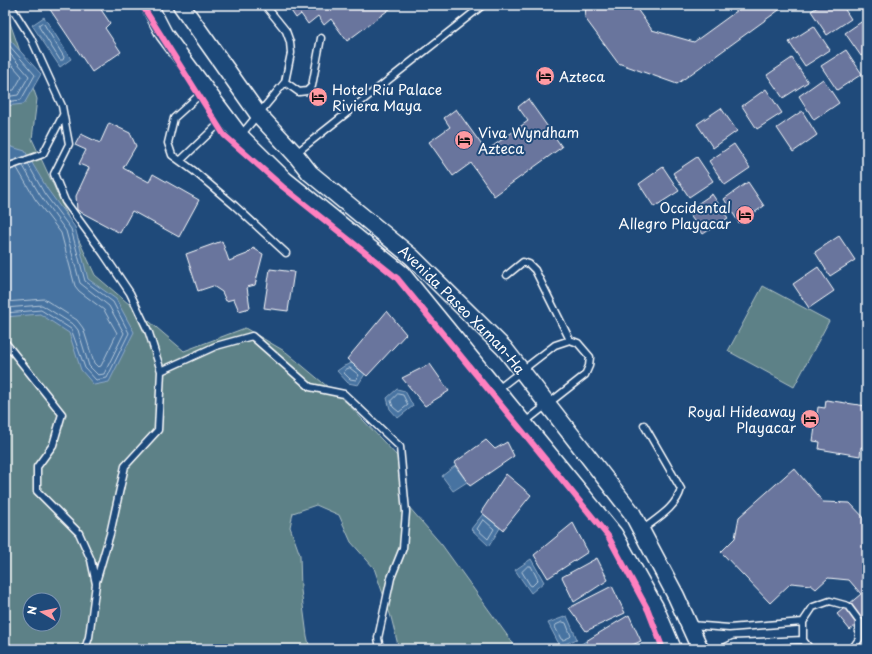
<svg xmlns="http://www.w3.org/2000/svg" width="872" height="654" font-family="'Playpen Sans',sans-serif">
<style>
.green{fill:#5d8187;stroke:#aec0c3;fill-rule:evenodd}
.water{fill:#4673a1;stroke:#90abc7}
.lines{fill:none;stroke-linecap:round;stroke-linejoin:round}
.shore{stroke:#b5c7d9;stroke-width:1}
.building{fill:#69749d;stroke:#fff}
.service-casing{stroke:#fff;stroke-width:9}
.secondary-casing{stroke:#fff;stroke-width:19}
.service{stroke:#1f4a7a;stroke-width:6}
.secondary{stroke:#1f4a7a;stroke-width:16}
.cycleway-casing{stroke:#1f4a7a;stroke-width:8}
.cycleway{stroke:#ff80c0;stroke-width:6}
.labels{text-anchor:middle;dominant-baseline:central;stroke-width:4;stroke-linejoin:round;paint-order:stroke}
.poi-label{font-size:14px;fill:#fff;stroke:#1f4a7a;text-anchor:start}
.street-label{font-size:14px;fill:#fff;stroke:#1f4a7a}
</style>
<rect width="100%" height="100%" fill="#1f4a7a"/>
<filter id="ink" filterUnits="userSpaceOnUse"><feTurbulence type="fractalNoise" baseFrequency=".025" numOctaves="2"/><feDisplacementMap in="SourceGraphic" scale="8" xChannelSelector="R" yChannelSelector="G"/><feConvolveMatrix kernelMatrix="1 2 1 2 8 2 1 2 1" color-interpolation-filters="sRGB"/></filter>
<g filter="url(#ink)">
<!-- green -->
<path class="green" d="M 5,9 L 37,99 L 32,139 L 95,275 L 184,351 L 245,328 L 286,352 L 347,403 L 399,458 L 408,506 L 442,545 L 517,649 L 399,649 L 391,617 L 374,568 L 351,542 L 339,515 L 316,505 L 293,513 L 290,527 L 300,555 L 301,590 L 307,636 L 310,649 L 5,649 ZM 30,600 L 54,600 L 54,624 L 30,624 Z
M 763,286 L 829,321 L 794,387 L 728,351 Z"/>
<!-- water -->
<path class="water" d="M 44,17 L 71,59 L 60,67 L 32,25 Z
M 5,28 L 11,41 L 41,74 L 24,104 L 5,106 Z
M 5,145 L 25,151 L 48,190 L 75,227 L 88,279 L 116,299 L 134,332 L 109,382 L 94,385 L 81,370 L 69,333 L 40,314 L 5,317 Z
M 352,363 L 365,374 L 358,385 L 348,383 L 337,371 L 344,366 Z
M 397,389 L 405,391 L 413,406 L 398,418 L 390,409 L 387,398 Z
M 455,466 L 467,482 L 453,491 L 442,476 Z
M 483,514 L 500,528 L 489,546 L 471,529 Z
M 531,559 L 544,582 L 531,593 L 515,570 Z
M 567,616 L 577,639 L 560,646 L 548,623 Z
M 586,641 L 590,649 L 574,649 Z"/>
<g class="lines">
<!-- shore -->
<path class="shore" d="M 42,23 L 44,24 L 64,57 L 63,60 L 60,60 L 39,27 L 39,25 Z
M 5,37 L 8,44 L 35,75 L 21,100 L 5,102
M 5,48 L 29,76 L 18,95 L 5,97
M 5,57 L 22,76 L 14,90 L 5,91
M 5,302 L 44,299 L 77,320 L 83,328 L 94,363 L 98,367 L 101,366 L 117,333 L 104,310 L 79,291 L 75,286 L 61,233 L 35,199 L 17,168
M 5,308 L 42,305 L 74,325 L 78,330 L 89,366 L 98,375 L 104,374 L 124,333 L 109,306 L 80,283 L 66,231 L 40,195 L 23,166
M 5,313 L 41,310 L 71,329 L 85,368 L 96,380 L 107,378 L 129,333 L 113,302 L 85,281 L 71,229 L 44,193 L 28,164
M 350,368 L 359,375 L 356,380 L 350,379 L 344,373 L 345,370 Z
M 398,394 L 403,395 L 408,405 L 399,412 L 393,407 L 391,401 Z
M 484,520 L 494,529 L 488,539 L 477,529 L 482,521 Z
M 528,566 L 531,566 L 538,580 L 532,586 L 530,585 L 522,572 Z
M 563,622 L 566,623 L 571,636 L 570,637 L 563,640 L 561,639 L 555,627 L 556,625 Z"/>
</g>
<!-- building -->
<path class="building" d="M 47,5 L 87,5 L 89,7 L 92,5 L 98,5 L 110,23 L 105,28 L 121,52 L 92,72 Z
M 287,5 L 395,5 L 347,41 L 331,19 L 324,25 L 318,16 L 308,24 L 301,14 L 296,18 Z
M 586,5 L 634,5 L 652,30 L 694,42 L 745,5 L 786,5 L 677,84 L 618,63 L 585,18 Z
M 821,5 L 842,5 L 851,19 L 827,35 L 811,11 Z
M 867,18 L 867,52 L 861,56 L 845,33 Z
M 814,26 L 830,50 L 805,66 L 789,42 Z
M 846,50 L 862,74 L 837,90 L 821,66 Z
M 792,58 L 808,82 L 783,98 L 767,75 Z
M 823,79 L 839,103 L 814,120 L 799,96 Z
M 766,89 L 782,113 L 757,129 L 742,106 Z
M 528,99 L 562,147 L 494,196 L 471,163 L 453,176 L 429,142 L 450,127 L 444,118 L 456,109 L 486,151 L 528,121 L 518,107 Z
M 721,108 L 737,131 L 713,148 L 697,124 Z
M 802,111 L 817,135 L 793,152 L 777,128 Z
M 109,123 L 130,133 L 136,146 L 123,168 L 149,182 L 153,174 L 199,200 L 179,237 L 132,211 L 120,233 L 77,210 L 76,196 L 89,168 L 79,164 L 86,150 L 75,145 L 81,134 L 100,143 Z
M 734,144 L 750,168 L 725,185 L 709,161 Z
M 697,157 L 713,181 L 689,197 L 673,173 Z
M 663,167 L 679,191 L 654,207 L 639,184 Z
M 748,182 L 764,206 L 739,223 L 724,199 Z
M 712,194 L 728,218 L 703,234 L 687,211 Z
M 839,236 L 855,260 L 830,276 L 815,252 Z
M 222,241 L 229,261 L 247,254 L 253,248 L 263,254 L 255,285 L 247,287 L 250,308 L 239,311 L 234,299 L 226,301 L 222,292 L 213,286 L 198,291 L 186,254 Z
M 867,248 L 867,258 L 862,251 Z
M 818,267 L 834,291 L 809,308 L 793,284 Z
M 270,269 L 294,272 L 288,311 L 264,308 Z
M 387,311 L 406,334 L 367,376 L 347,359 Z
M 430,364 L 449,391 L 425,406 L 402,378 Z
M 826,400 L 866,406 L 864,416 L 867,416 L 867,443 L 866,448 L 861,447 L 860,456 L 819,449 L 820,442 L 813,441 L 818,407 L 825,408 Z
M 486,440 L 495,449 L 507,442 L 514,456 L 470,486 L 454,463 Z
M 794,468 L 823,502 L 850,503 L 867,521 L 867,616 L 850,630 L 837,614 L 861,594 L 849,580 L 828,578 L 816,589 L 811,585 L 791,583 L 770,603 L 721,552 L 735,538 L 739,517 Z
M 506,474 L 531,495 L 503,530 L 481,512 Z
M 573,523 L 588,552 L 548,578 L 534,555 Z
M 597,558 L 608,580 L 574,602 L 562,577 Z
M 612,586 L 625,613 L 586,631 L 569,608 Z
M 629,615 L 641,641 L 624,649 L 590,649 L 586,641 Z"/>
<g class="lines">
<defs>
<path id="service" d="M 10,5 L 31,38 L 62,106 L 69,144 L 54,174 L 65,201 L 103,253 L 130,293 L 149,333 L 161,371 L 216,346 L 252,336 L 310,387 L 344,394 L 400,447 L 406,512 L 403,548 L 391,578 L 378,638 L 380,649
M 285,82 L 299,92 L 307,91 L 312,86 L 321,38
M 205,90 L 174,118 L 168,143 L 172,155 L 194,171 L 235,206 L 286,253
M 241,135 L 285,82 L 291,53 L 290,42 L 286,31 L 265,5
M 295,154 L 483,5
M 180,161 L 225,118
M 5,171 L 7,167 L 43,154 L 63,115
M 507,275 L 523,262 L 529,264 L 535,270 L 570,340
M 5,342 L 62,414 L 53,445 L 37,467 L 37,491 L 79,533 L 91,560 L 96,584 L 89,637 L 85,649
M 498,389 L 555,345 L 570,340 L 578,343 L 590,357 L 589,366 L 585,375 L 525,422
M 642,530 C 657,518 676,508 681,489 L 644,425
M 96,582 L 110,534 L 125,466 L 158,430 L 161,371
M 691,625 L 729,628 L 803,622
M 722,649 L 734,643 L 803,640
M 810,649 L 803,640 L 803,622 L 813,607 L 830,601 L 848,606 L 859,621 L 859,639 L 852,649"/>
<g id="secondary">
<path d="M 149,5 L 164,34 L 240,136 L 285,180 L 402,274 L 614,534 L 655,607 L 673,649"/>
<path id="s1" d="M 181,5 L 258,114 L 295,154 L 310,173 L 412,257 L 504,348 L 632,513 L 676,596 L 700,649"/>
</g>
</defs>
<!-- service casing -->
<use href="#service" class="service-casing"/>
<!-- secondary casing -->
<use href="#secondary" class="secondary-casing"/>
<!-- service -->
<use href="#service" class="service"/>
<!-- secondary -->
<use href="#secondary" class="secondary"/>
<defs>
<path id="cycleway" d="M 142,5 L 224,135 L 283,187 L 397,278 L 608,536 L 648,610 L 663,649"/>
</defs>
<!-- cycleway casing -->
<use href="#cycleway" class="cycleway-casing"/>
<!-- cycleway -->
<use href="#cycleway" class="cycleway"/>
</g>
</g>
<!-- icons -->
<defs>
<symbol id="hotel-disc" viewBox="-11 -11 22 22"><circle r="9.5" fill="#ff9aa2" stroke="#1f4a7a"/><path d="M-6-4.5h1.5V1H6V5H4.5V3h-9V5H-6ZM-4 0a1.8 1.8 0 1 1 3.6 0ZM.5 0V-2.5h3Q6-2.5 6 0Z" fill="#111"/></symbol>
</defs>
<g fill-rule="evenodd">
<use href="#hotel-disc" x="534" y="65" width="22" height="22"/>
<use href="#hotel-disc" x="307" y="86" width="22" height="22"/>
<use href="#hotel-disc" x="453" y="129" width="22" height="22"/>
<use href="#hotel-disc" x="734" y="204" width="22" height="22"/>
<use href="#hotel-disc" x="799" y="408" width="22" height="22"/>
</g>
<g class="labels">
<!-- poi labels -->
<g class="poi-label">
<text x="559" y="76">Azteca</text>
<text x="332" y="89">Hotel Riu Palace<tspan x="332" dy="16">Riviera Maya</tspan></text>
<text x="478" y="132">Viva Wyndham<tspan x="478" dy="16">Azteca</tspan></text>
<text x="731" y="207" text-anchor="end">Occidental<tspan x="731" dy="16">Allegro Playacar</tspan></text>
<text x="796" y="411" text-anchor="end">Royal Hideaway<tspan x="796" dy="16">Playacar</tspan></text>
</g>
<!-- street labels -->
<g class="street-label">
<text stroke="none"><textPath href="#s1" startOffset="417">Avenida Paseo Xaman-Ha</textPath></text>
</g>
</g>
<!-- margin -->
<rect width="872" height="654" fill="none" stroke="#1f4a7a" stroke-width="20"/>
<rect x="10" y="10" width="852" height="634" fill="none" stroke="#fff" stroke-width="1.5" filter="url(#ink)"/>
<!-- north arrow -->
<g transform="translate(42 612) rotate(279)"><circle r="19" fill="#1f4a7a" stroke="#7992af"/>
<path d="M0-3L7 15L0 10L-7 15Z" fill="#ff9aa2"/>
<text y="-6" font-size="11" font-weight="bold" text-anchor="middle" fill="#ffffff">N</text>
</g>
</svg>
